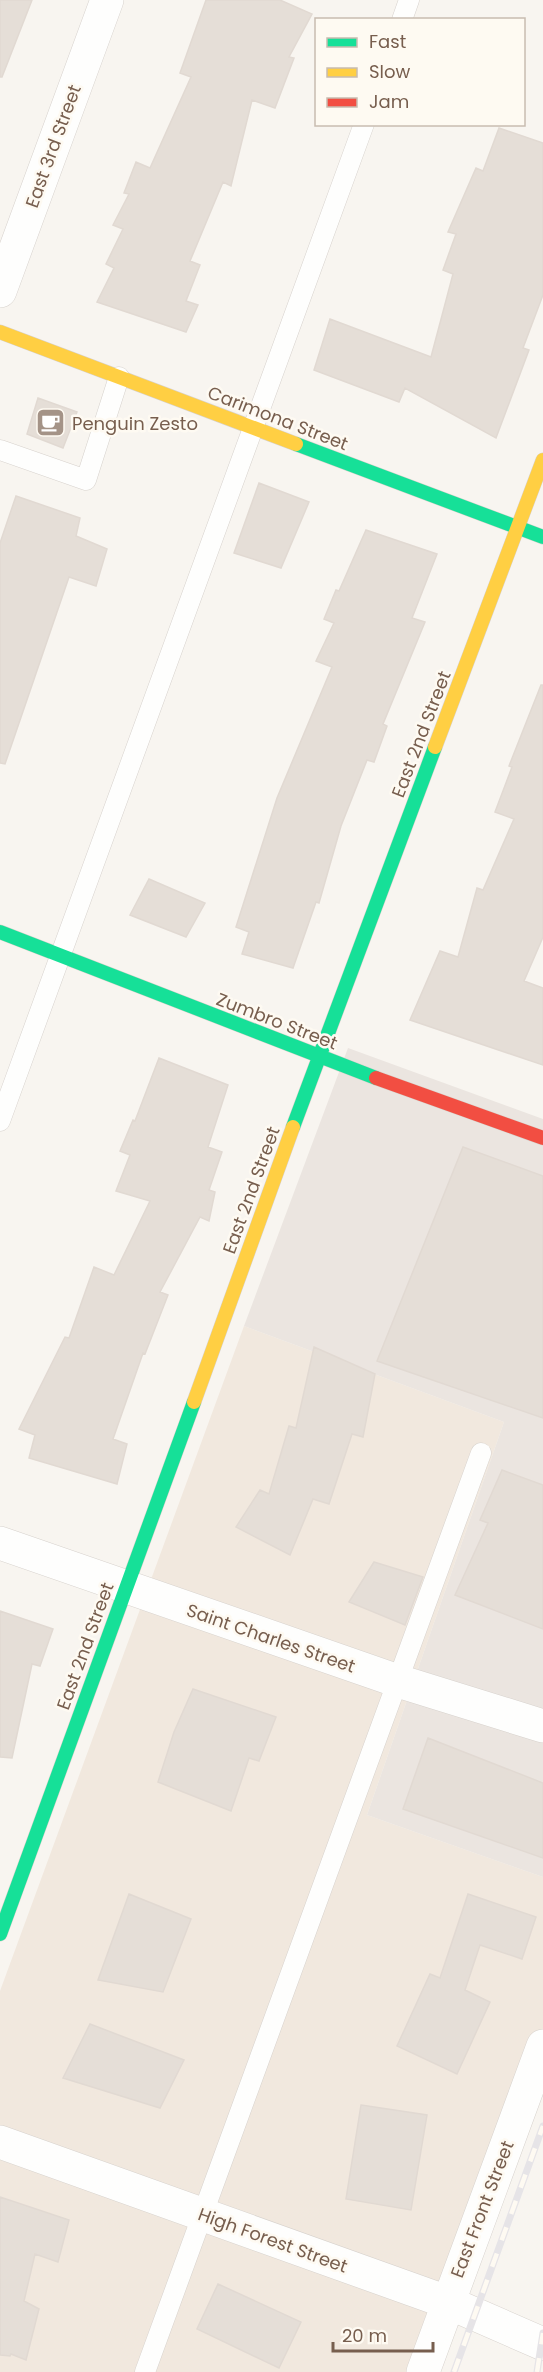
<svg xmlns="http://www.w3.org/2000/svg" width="543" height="2372" font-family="Poppins,sans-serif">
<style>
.residential{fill:#f1e8de}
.industrial{fill:#ebe5e0}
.building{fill:#e5ded7;stroke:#e1d9d2;stroke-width:1.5}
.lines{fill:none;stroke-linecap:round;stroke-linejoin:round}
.lane-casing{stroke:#d7d2cd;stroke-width:21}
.street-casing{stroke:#d7d2cd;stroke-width:34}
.fast-casing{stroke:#d8d2cb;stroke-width:15}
.slow-casing{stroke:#d8d2cb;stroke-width:15}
.jam-casing{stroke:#d8d2cb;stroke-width:15}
.lane{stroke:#fefefd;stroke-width:20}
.street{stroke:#fefefd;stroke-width:33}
.fast{stroke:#16e098;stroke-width:14}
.slow{stroke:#ffcf43;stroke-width:14}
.jam{stroke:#f24e42;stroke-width:14}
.rail-casing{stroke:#e6e4e7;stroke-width:7}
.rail{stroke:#fefaf2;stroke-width:4.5;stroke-dasharray:14;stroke-linecap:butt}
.labels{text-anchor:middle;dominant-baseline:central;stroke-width:5;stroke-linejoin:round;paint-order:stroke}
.street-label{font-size:18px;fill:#775e4e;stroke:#fefaf2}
.poi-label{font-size:18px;fill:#775e4e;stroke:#fefaf2;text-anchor:start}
</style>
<rect width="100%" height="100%" fill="#f8f5f0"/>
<!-- residential -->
<path class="residential" d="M 244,1326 L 504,1422 L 367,1815 L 543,1877 L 543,2086 L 440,2372 L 0,2372 L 0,1991 Z"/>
<!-- industrial -->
<path class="industrial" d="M 348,1048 L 543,1119 L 543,1877 L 367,1815 L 504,1422 L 244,1326 Z"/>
<!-- building -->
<path class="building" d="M 0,0 L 32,0 L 2,77 L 0,77 Z
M 206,0 L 280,0 L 312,14 L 289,57 L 294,58 L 275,108 L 252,100 L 231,186 L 223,182 L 190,261 L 200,265 L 186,301 L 198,305 L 186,332 L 97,302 L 114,268 L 106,264 L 123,229 L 113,225 L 129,194 L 124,193 L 136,162 L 150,168 L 191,77 L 180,73 Z
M 499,128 L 543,143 L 543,295 L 523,348 L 529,350 L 496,438 L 405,388 L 399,402 L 314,370 L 330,319 L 431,357 L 453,274 L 443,270 L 456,234 L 448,232 L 476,168 L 483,171 Z
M 38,398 L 77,412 L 63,448 L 27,434 Z
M 259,483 L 309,502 L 281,568 L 234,553 Z
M 16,496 L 80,518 L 76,536 L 107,549 L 96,586 L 69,577 L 5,764 L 0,763 L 0,543 Z
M 366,530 L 437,554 L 412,618 L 425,622 L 383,724 L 387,726 L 374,762 L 367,760 L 341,826 L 319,903 L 316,902 L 293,968 L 242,954 L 249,932 L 236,927 L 277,798 L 332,667 L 316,661 L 334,623 L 324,619 L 336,590 L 339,591 Z
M 541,685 L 543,685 L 543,937 L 524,981 L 543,988 L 543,1065 L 410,1020 L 440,951 L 458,957 L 477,888 L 483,890 L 514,819 L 495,812 L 512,767 L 509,766 Z
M 149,879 L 205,903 L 186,937 L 130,915 Z
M 159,1058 L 228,1085 L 208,1147 L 222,1152 L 209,1190 L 215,1192 L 209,1221 L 200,1217 L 160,1292 L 168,1295 L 145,1354 L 143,1353 L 113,1439 L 127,1444 L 117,1484 L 29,1458 L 35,1435 L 19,1429 L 65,1337 L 69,1338 L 94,1267 L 114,1275 L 150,1201 L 116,1191 L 130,1155 L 120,1151 L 133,1120 L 135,1121 Z
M 463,1147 L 543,1176 L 543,1418 L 377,1361 Z
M 314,1347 L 375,1374 L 363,1437 L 352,1434 L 329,1504 L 313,1499 L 290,1555 L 236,1527 L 260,1490 L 269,1494 L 289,1426 L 296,1428 Z
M 502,1470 L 543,1485 L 543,1629 L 455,1595 L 488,1523 L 480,1520 Z
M 374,1562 L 423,1577 L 405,1625 L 349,1602 Z
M 0,1611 L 53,1629 L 40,1666 L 32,1664 L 12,1758 L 0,1757 Z
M 193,1689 L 276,1717 L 259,1761 L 249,1758 L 231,1811 L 158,1782 L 174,1732 Z
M 428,1738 L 543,1783 L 543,1858 L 403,1809 Z
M 129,1894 L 191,1919 L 163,1992 L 98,1980 Z
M 468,1894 L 536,1917 L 522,1959 L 480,1945 L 465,1990 L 490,2002 L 457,2074 L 397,2046 L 430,1974 L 440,1978 Z
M 90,2024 L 184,2060 L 160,2108 L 63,2078 Z
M 361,2105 L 427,2115 L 411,2210 L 346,2199 Z
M 0,2197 L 69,2220 L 58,2262 L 35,2254 L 24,2301 L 39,2309 L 26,2360 L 11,2354 L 10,2356 L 0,2355 Z
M 218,2284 L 301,2322 L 279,2368 L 197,2329 Z"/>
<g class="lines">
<defs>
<path id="lane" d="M 402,20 L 409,0
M 0,450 L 86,480 L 119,377
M 0,1121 L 364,124
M 145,2372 L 481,1453"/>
<path id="street" d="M 0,291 L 107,0
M 0,1543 L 398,1681 L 543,1726
M 0,2142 L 447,2302 L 543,2344
M 423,2372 L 543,2046"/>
<path id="fast" d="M 296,444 L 543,537
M 0,932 L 376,1078
M 293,1127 L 435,747
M 0,1934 L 194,1402"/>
<path id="slow" d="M 0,332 L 296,444
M 435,747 L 543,460
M 194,1402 L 293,1127"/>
<path id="jam" d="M 376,1078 L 543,1138"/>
</defs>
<!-- lane casing -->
<use href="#lane" class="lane-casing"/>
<!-- street casing -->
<use href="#street" class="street-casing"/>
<!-- fast casing -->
<use href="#fast" class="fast-casing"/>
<!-- slow casing -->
<use href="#slow" class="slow-casing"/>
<!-- jam casing -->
<use href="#jam" class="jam-casing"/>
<!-- lane -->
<use href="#lane" class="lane"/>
<!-- street -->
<use href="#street" class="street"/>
<!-- fast -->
<use href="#fast" class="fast"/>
<!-- slow -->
<use href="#slow" class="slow"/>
<!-- jam -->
<use href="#jam" class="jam"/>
<defs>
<path id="rail" d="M 454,2372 L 543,2126
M 537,2372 L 543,2333"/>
</defs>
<!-- rail casing -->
<use href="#rail" class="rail-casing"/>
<!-- rail -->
<use href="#rail" class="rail"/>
</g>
<!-- icons -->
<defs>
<symbol id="cafe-square" viewBox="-11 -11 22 22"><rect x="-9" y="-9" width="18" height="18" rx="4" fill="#a49387" stroke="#fefaf2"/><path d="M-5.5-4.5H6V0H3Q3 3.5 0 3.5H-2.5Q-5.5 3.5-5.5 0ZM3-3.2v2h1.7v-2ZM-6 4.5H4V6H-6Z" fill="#fff"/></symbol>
</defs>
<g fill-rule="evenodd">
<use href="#cafe-square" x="34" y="406" width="33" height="33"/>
</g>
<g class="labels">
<!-- street labels -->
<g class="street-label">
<text transform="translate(53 146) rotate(-70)">East 3rd Street</text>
<text transform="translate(278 418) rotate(21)">Carimona Street</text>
<text transform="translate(421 734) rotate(-69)">East 2nd Street</text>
<text transform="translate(277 1021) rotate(21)">Zumbro Street</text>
<text transform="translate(251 1190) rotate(-70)">East 2nd Street</text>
<text transform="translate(271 1638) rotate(19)">Saint Charles Street</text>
<text transform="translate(85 1646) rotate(-70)">East 2nd Street</text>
<text transform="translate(482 2209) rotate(-69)">East Front Street</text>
<text transform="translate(273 2240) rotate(20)">High Forest Street</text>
</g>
<!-- poi labels -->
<g class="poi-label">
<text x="72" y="423">Penguin Zesto</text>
</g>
</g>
<!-- legend -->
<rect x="315" y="18" width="210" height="108" fill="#fefaf2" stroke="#c8bcb0" stroke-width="1.5"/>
<rect x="327" y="38" width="30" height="9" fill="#16e098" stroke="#c8bcb0" stroke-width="1.5"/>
<text x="369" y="48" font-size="18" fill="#775e4e">Fast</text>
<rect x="327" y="68" width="30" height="9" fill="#ffcf43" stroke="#c8bcb0" stroke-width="1.5"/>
<text x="369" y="78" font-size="18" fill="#775e4e">Slow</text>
<rect x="327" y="98" width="30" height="9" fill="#f24e42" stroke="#c8bcb0" stroke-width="1.5"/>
<text x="369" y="108" font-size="18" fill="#775e4e">Jam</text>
<!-- scale -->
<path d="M333 2342v9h100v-9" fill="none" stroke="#775e4e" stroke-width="3"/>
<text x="342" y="2342" font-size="18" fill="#775e4e" stroke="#fefaf2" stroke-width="4.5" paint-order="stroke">20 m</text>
</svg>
